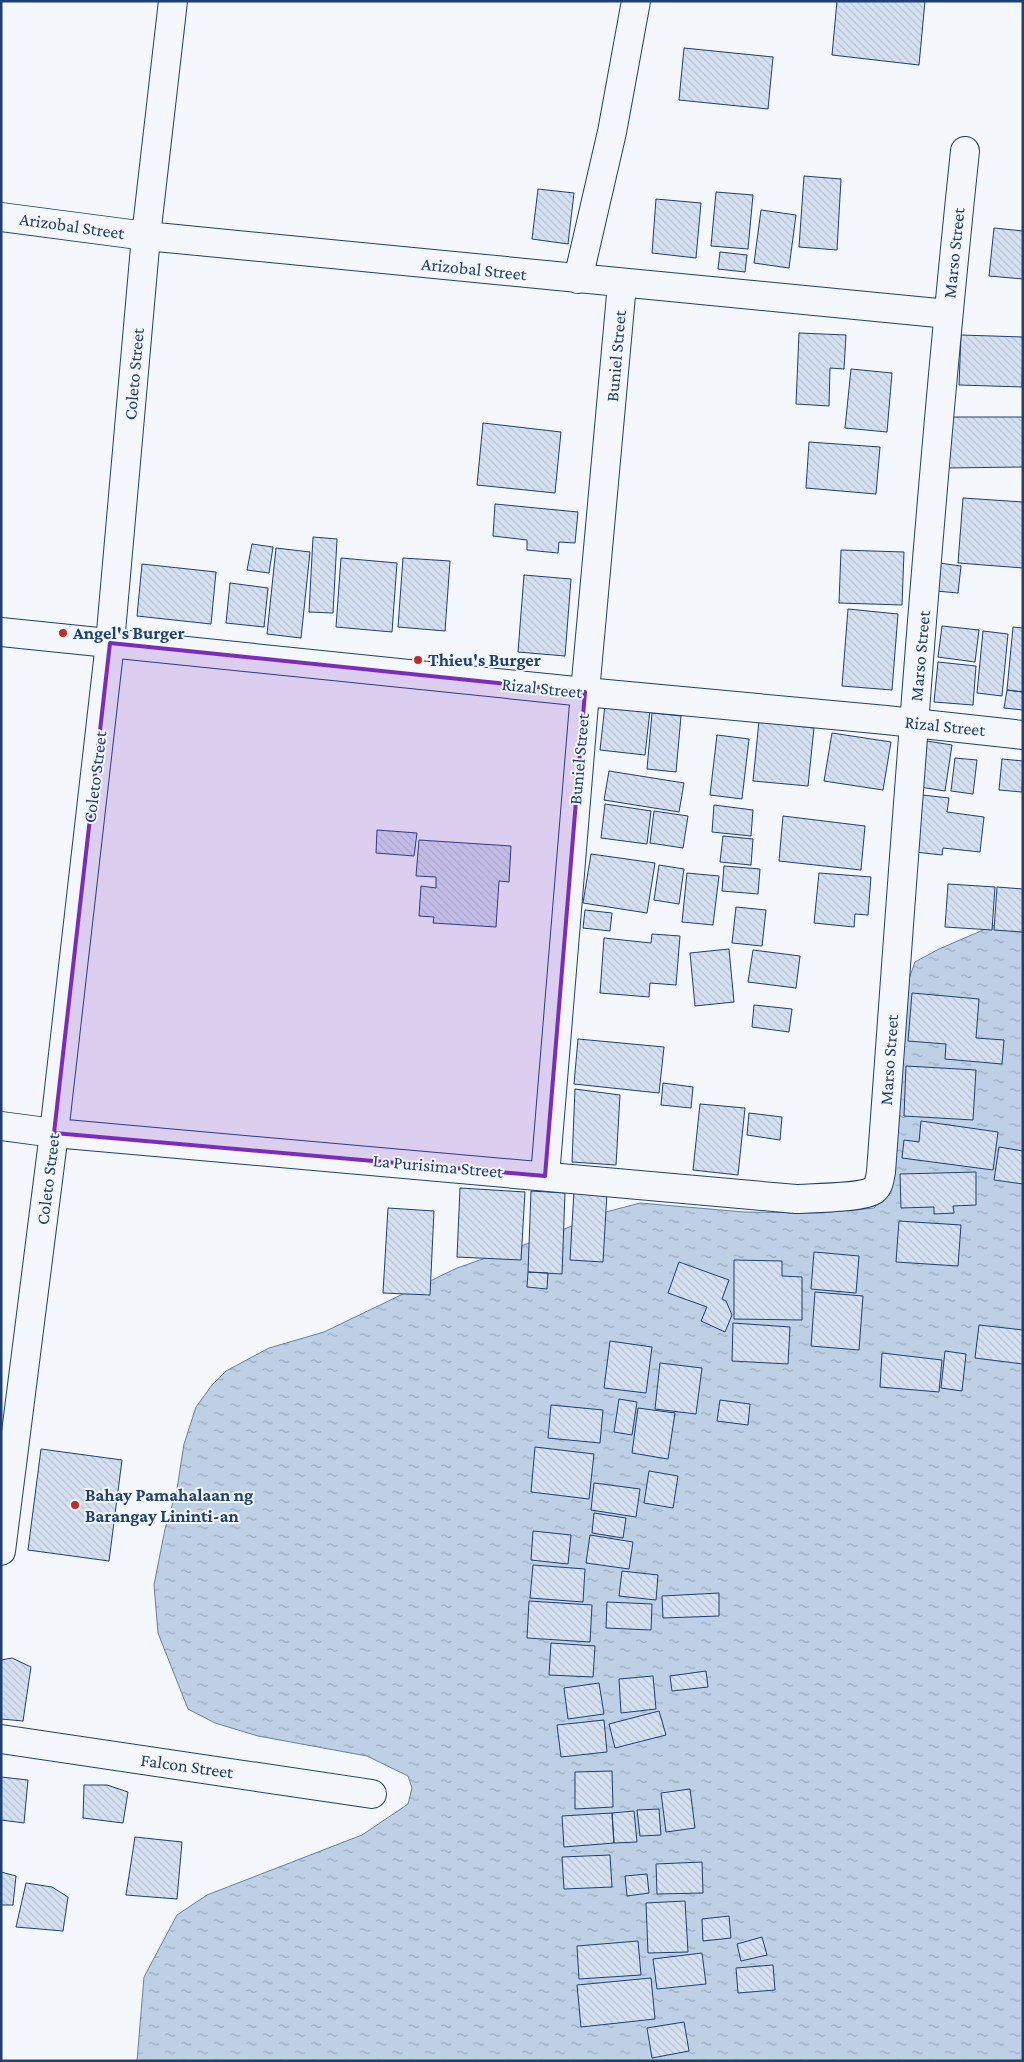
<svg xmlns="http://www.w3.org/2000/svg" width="1024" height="2062" font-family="'Crimson Pro',serif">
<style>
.water{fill:url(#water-ripples);stroke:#687fa3}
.building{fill:url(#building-back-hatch);stroke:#1d3f73}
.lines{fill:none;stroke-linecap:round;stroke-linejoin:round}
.minor-casing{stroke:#1d3f73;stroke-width:30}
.tertiary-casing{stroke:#1d3f73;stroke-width:30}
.minor{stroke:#f4f7fb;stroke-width:28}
.tertiary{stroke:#f4f7fb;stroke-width:28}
.marked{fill:#7b2cbf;fill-opacity:0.2;stroke:#7b2cbf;stroke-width:4;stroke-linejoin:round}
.poi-dot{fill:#c62828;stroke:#f4f7fb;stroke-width:2}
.labels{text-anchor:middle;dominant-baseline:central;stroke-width:4;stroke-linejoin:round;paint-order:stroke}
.street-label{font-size:18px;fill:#1d3f73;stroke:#f4f7fb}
.poi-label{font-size:18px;font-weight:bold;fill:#1d3f73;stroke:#f4f7fb;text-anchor:start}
</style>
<defs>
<pattern id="water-ripples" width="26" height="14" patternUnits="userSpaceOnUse" patternTransform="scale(1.25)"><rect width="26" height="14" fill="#bed0e5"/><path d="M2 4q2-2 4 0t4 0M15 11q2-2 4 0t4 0" fill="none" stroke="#9aaabe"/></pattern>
<pattern id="building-back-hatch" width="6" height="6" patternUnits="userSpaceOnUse" patternTransform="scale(1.25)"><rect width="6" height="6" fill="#d5e0f0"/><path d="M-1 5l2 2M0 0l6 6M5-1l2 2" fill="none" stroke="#b6c1d1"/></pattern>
</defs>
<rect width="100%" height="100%" fill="#f4f7fb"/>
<!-- water -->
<path class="water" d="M 1023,913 L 1023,2061 L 137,2061 L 144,1977 L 177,1915 L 207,1895 L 362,1835 L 408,1804 L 412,1788 L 408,1776 L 367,1756 L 258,1736 L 215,1723 L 188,1709 L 158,1633 L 154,1585 L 165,1529 L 177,1489 L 184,1444 L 196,1407 L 212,1385 L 226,1371 L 269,1348 L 324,1332 L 457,1268 L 535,1241 L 606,1212 L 640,1203 L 744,1212 L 818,1213 L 874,1208 L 891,1193 L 898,1010 L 915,962 L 939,949 Z"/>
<!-- building -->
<path class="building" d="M 837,1 L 925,1 L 919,65 L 832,55 Z
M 684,48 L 773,57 L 768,109 L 679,100 Z
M 804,176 L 841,179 L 837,250 L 799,247 Z
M 538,189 L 574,193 L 568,244 L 532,239 Z
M 716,192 L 753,195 L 748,249 L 711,246 Z
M 656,199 L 701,203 L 696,258 L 652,253 Z
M 761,210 L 796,215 L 789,268 L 754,263 Z
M 994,228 L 1023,231 L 1023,279 L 989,276 Z
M 720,252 L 747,255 L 745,272 L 718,269 Z
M 799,333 L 846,335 L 844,369 L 830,368 L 829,406 L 796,404 Z
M 961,335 L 1023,337 L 1022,387 L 959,385 Z
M 851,369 L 892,373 L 887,432 L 845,428 Z
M 946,417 L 1023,417 L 1023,467 L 946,468 Z
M 483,423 L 561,432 L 555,493 L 477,485 Z
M 809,442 L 880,447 L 876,494 L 806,488 Z
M 963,498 L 1023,502 L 1023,568 L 958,563 Z
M 495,504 L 578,512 L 575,543 L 559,542 L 558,553 L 527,550 L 527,540 L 493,536 Z
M 313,537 L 337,539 L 333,613 L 309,612 Z
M 252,544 L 273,547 L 269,573 L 247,570 Z
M 276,548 L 310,552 L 301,638 L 267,634 Z
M 841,550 L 904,552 L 902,605 L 839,603 Z
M 341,558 L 397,563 L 392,632 L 336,627 Z
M 403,558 L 450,561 L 445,631 L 398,627 Z
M 939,563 L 961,566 L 958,593 L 936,591 Z
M 142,564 L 216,572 L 211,624 L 137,616 Z
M 524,575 L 571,579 L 565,656 L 518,652 Z
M 230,583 L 268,588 L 264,627 L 226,623 Z
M 848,609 L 898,614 L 892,690 L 842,686 Z
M 942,626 L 979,630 L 975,662 L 938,657 Z
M 1013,627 L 1023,628 L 1023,692 L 1007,690 Z
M 983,631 L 1008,634 L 1002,696 L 977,693 Z
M 938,662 L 976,666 L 973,705 L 934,702 Z
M 1007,690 L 1023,692 L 1023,710 L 1004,708 Z
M 605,705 L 650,710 L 645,755 L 600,750 Z
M 652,713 L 681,716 L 676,772 L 647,769 Z
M 759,721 L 814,728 L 808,786 L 753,781 Z
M 832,733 L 891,742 L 883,790 L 824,781 Z
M 717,735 L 749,739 L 742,799 L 710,795 Z
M 927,741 L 952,745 L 945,791 L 920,787 Z
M 955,758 L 977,760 L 973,794 L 951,791 Z
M 1002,759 L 1023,761 L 1022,792 L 999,790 Z
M 609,771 L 684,783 L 679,812 L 604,800 Z
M 922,795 L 949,798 L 947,812 L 984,817 L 980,852 L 943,848 L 942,855 L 915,852 Z
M 605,804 L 651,811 L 647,844 L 601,838 Z
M 714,805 L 753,810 L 751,836 L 712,832 Z
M 654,811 L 688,816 L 683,848 L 650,843 Z
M 783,816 L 865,826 L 861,870 L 779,861 Z
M 377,830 L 417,833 L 414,856 L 376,853 Z
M 723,836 L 753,839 L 751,865 L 720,862 Z
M 419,840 L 511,846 L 509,882 L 499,881 L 496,927 L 433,923 L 434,917 L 419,916 L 421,886 L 436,888 L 436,877 L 416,876 Z
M 591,854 L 655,863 L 647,913 L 583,903 Z
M 659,865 L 684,869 L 679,904 L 654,900 Z
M 724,866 L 760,869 L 758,894 L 722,891 Z
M 687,873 L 719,876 L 713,925 L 682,922 Z
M 819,873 L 871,877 L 868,915 L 855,914 L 854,927 L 814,923 Z
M 948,884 L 995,887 L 992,930 L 945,927 Z
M 997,887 L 1023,889 L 1023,932 L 994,930 Z
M 736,907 L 766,910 L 762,946 L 732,943 Z
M 585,910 L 612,913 L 610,931 L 583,928 Z
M 652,934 L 680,936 L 676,985 L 650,983 L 649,997 L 600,993 L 604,938 L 651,943 Z
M 729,949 L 734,1002 L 695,1006 L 690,953 Z
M 753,950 L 800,956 L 796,988 L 748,982 Z
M 912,993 L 979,999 L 976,1038 L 1004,1040 L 1002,1064 L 945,1059 L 946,1044 L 908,1041 Z
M 754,1005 L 792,1009 L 789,1032 L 752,1027 Z
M 578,1039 L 664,1047 L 659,1093 L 574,1084 Z
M 906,1066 L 976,1070 L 973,1120 L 904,1116 Z
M 663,1083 L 693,1087 L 691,1108 L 661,1105 Z
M 575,1089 L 620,1095 L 616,1165 L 572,1162 Z
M 700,1104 L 745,1108 L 738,1175 L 693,1170 Z
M 749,1113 L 782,1117 L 780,1140 L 747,1135 Z
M 921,1121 L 998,1132 L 993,1170 L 902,1158 L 904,1140 L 919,1142 Z
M 999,1147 L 1023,1151 L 1023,1184 L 994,1180 Z
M 976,1172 L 976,1205 L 953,1206 L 954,1213 L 934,1214 L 934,1207 L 901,1208 L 900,1174 Z
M 460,1188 L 525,1192 L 521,1260 L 457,1257 Z
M 531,1191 L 565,1193 L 562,1274 L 528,1272 Z
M 574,1191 L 607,1193 L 603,1262 L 570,1260 Z
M 388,1208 L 434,1211 L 430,1295 L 383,1293 Z
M 899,1221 L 961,1225 L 958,1266 L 896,1262 Z
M 814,1252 L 859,1256 L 856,1293 L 811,1289 Z
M 734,1260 L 782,1261 L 782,1276 L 802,1277 L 802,1320 L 734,1319 Z
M 679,1262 L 729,1280 L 722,1299 L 726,1301 L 732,1315 L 725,1332 L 701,1321 L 707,1307 L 668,1293 Z
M 528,1272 L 548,1273 L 547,1289 L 527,1287 Z
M 815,1292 L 863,1296 L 859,1350 L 811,1346 Z
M 733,1323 L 790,1327 L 788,1364 L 732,1361 Z
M 979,1325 L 1023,1330 L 1023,1364 L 975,1358 Z
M 610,1341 L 652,1347 L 646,1393 L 604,1388 Z
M 945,1351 L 966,1354 L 962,1391 L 941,1388 Z
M 882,1353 L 942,1360 L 939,1392 L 880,1387 Z
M 660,1363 L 702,1368 L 696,1414 L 655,1409 Z
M 619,1399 L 637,1402 L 632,1435 L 614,1432 Z
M 720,1400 L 750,1404 L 748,1425 L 717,1421 Z
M 551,1405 L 603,1410 L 600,1443 L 548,1438 Z
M 638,1408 L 675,1413 L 668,1459 L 632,1453 Z
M 535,1447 L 594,1454 L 589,1499 L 531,1492 Z
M 41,1449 L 122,1460 L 109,1561 L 28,1550 Z
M 649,1471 L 678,1476 L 673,1508 L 644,1503 Z
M 594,1483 L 640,1489 L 636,1517 L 591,1510 Z
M 594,1513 L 626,1518 L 623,1538 L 592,1533 Z
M 533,1531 L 571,1535 L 568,1564 L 531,1560 Z
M 590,1535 L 633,1542 L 629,1569 L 586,1563 Z
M 533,1565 L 585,1569 L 583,1602 L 530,1598 Z
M 622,1571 L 658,1575 L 656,1600 L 619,1596 Z
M 719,1593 L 719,1616 L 663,1618 L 662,1596 Z
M 529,1601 L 592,1605 L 590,1642 L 527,1638 Z
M 607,1602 L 652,1604 L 651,1630 L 606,1628 Z
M 551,1643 L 595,1646 L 593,1677 L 549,1675 Z
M 12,1658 L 31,1667 L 23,1721 L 1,1719 L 1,1660 Z
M 706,1671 L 708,1687 L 672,1691 L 670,1676 Z
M 653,1676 L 656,1709 L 621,1713 L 619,1679 Z
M 599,1683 L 604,1714 L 568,1719 L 564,1688 Z
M 659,1711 L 666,1735 L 615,1748 L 609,1724 Z
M 604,1720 L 607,1752 L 561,1757 L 557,1725 Z
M 612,1771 L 613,1807 L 575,1809 L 575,1772 Z
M 1,1777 L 28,1780 L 24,1823 L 1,1820 Z
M 84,1785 L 107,1785 L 128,1792 L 123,1823 L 83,1818 Z
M 690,1789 L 695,1828 L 666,1832 L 661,1793 Z
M 659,1809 L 661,1835 L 640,1836 L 637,1810 Z
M 634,1811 L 637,1842 L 614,1843 L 612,1813 Z
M 612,1813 L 614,1843 L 564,1847 L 562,1816 Z
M 135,1837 L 182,1842 L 177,1899 L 126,1895 Z
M 610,1855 L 612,1887 L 564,1889 L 562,1857 Z
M 702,1862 L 703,1893 L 657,1894 L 656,1864 Z
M 1,1872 L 16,1876 L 13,1905 L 1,1905 Z
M 647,1874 L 649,1893 L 627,1896 L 625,1876 Z
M 26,1883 L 52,1887 L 68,1897 L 63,1931 L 16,1927 Z
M 685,1901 L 688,1952 L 648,1953 L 646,1903 Z
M 729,1916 L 731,1938 L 703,1941 L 702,1919 Z
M 762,1937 L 767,1955 L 741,1961 L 737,1944 Z
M 638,1941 L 641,1975 L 579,1979 L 577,1946 Z
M 702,1953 L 706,1984 L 657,1989 L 653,1959 Z
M 773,1965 L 775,1990 L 738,1993 L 736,1968 Z
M 651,1978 L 655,2019 L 581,2027 L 577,1985 Z
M 684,2022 L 689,2051 L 652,2058 L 647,2028 Z"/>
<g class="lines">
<defs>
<path id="minor" d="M 1,217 L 146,236 L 948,314
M 578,279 L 612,132 L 636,1
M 1,1126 L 54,1133 L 796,1199 C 812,1198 863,1198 874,1190 C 879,1186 880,1178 881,1172 C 906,831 929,490 965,151
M 545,1176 L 585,692 L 622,284
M 1,1551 L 54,1133 L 110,643 L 146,236 L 173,1
M 1,1739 L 372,1794"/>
<path id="tertiary" d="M 1,632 L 585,692 L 886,720 L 1023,735"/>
</defs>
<!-- minor casing -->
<use href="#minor" class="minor-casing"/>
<!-- tertiary casing -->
<use href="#tertiary" class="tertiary-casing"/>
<!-- minor -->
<use href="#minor" class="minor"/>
<!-- tertiary -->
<use href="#tertiary" class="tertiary"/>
</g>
<!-- marked area -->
<path class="marked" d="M 110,643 L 585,692 L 545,1176 L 54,1133 Z"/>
<!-- markers -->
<g class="poi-dot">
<circle cx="63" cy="633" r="5"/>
<circle cx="418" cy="660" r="5"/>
<circle cx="75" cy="1505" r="5"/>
</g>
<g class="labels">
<!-- street labels -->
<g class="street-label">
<text transform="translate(72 226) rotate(8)">Arizobal Street</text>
<text transform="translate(954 253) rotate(-84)">Marso Street</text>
<text transform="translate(474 269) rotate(6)">Arizobal Street</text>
<text transform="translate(616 356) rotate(-85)">Buniel Street</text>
<text transform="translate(134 374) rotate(-85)">Coleto Street</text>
<text transform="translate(920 656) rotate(-85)">Marso Street</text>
<text transform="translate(542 688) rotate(6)">Rizal Street</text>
<text transform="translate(945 726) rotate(6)">Rizal Street</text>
<text transform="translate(579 759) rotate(-85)">Buniel Street</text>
<text transform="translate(95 777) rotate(-83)">Coleto Street</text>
<text transform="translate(889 1060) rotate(-86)">Marso Street</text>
<text transform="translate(438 1166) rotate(5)">La Purisima Street</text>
<text transform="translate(48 1179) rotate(-83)">Coleto Street</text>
<text transform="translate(187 1766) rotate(8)">Falcon Street</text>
</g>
<!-- poi labels -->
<g class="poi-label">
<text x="73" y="633">Angel's Burger</text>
<text x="428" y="660">Thieu's Burger</text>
<text x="85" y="1495">Bahay Pamahalaan ng<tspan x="85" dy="21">Barangay Lininti-an</tspan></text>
</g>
</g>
<!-- border -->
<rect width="1024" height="2062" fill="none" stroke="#1d3f73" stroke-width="5"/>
</svg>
